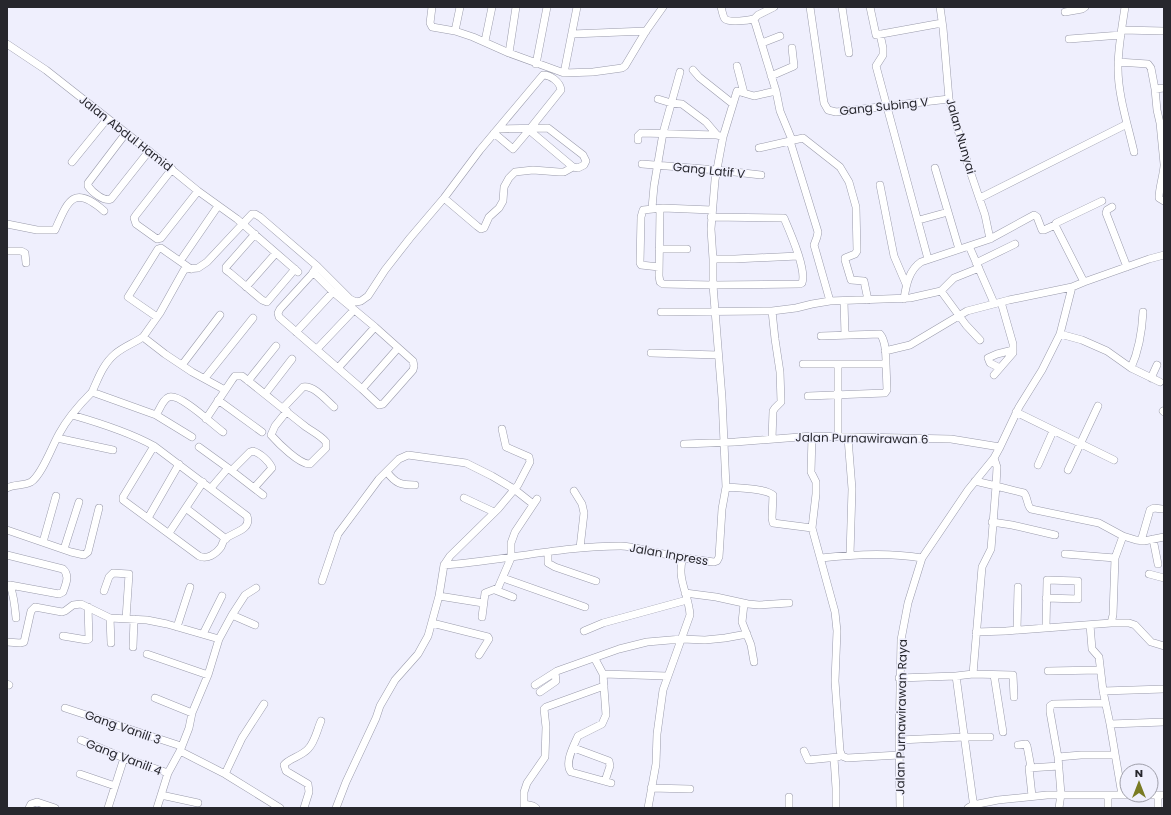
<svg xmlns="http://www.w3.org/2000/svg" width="1171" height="815" font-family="Poppins,sans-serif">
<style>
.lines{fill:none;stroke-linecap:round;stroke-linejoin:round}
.minor-casing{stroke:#9a9bab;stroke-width:8}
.minor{stroke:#fff;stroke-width:7}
.labels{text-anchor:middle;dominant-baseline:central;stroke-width:3;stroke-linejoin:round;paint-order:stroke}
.street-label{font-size:12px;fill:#27272d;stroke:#efeffd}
</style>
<rect width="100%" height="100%" fill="#efeffd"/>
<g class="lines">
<defs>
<path id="minor" d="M 432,7 L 430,23 L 432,27 L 455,31 L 473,37 L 509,53 L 564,73 L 593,72 L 622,68 L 625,66 L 646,31 L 663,7
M 721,7 C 722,10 723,17 725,19 C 730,23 749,20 754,19
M 774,7 L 758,15 L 754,19 L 776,91 L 780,111 L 792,140
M 810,7 L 824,103 L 828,110 L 836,112 L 949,99
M 842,7 L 849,53
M 870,7 L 876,35 L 942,23
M 940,7 L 943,28 L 949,99 L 969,168 L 985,215 L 990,239
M 1125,7 C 1122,27 1118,48 1118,68 C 1118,96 1128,125 1134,152
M 1065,12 L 1082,9 L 1085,7
M 1122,30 L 1164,31
M 455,31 L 460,7
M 572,34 L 646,31
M 880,34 L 883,48 L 883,55 L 876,66 L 928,259
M 1069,39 L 1121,35
M 485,41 L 492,7
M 762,43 L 780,36
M 7,44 L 46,70 L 149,151 L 198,191 L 237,219 L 298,272
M 509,53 L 516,7
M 1118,62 L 1148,64 L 1151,68 L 1155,89
M 536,64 L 547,7
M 737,66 L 744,93
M 693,70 L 699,77 L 733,104
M 564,73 L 577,7
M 771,76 L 794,66 L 792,48
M 1164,88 L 1155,89 L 1157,110 L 1160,123 L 1164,164
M 658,99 L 671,103 L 682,104 L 706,122 L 717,135
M 126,133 L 88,183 L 88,186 C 92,192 104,202 111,199 L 149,151
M 494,133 L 513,149 L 529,130
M 638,140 L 638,136 L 641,133 L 717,135 L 723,137
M 790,141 L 818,232 L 817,237 L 814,245 L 830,301
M 759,148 L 803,138 L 840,167 L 849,182 L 856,207 L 857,251 L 855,254 L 845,258 L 845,260 L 851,280 L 864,281 L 868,300
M 72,162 L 107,119
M 642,164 L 717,170 L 761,175
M 1164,166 C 1163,177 1159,188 1159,198 L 1164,201
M 935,168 L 959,249
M 172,169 L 136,215 L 134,218 L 136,224 L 157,239 L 161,238 L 198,191
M 880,185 L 894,256 L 906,284
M 444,198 L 477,226 L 481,229 L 484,228 L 489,217 L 499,208 L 503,201 L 504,187 L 509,178 L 515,172 L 533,170 L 559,172 L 564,172 L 573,167 L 578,168 L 584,165 L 586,161 L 583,155 L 548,128 L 499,129
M 980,198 L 1127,124
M 1112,207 L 1107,210 L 1106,213 L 1127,267
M 652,208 L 654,186 L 663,133 L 680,72
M 660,209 L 659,276 L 660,282 L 663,284 L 713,285 L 800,284 L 802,283 C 807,270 790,232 784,218 L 711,217
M 919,220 L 948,212
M 7,224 L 37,230 L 55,230 C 68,201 73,184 104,211
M 1055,225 L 1084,282
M 255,234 L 226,267 L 226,270 L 230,273 L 262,300 L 267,302 L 295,269
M 969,246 L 994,303
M 659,249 L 687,249
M 7,251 L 21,251 L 25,253 L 26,263
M 183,257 L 218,206
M 713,259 L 735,259 L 798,256
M 976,263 L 1015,244
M 317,266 L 312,274 L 280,309 L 278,313 L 279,317 L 362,389 L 398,348
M 659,267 L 641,265 L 640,263 L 641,217 L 643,210 L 663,208 L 712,210
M 313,272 L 333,292 L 375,327 L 413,361 L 414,366 L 413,370 L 383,404 L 379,405 L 362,389
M 246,287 L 276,253
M 941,291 L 966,325 L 980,340
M 904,299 C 906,285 909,270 921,262 L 990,239 L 1034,215 L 1037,217 L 1042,230 L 1044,230 L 1055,225 L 1056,223 L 1102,201
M 844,301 L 845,335
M 661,312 L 772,311 L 796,308 L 812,304 L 830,301 L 910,298 L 941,291 L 954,278 L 979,268
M 157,317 L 128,297 L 158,249 L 161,248 L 191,269
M 296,332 L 333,292
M 1060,334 L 1082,340 L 1107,351 L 1131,368 L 1160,382
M 143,337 L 160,313 L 184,270 L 187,269 L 198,268 L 207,262 L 252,214 L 255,214 L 260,217 L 317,266 L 350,299 L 356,302 L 361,301 L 368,296 L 385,270 L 410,238 L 444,198 L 480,150 L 543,75 C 551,75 560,82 561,90 L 529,130 L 573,167
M 317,349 L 354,310
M 885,351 L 910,345 L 967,311 L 1009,300 L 1072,287
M 651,353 L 718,355
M 803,364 L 886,364 C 886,355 886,341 880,334 L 821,336
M 838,364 L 838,437
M 182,365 L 220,315
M 338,368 L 375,327
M 1000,368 L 990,363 L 988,358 L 997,354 L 1013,350
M 1131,368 C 1139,350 1142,332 1143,312
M 994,375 L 1013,353 L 1013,344 L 1001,302
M 205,378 L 253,318
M 1151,378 L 1157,365
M 248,381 L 276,346
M 92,392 C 98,379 103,364 115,354 C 123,347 134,343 143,337 L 165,354 L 192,372 L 225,390
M 265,394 L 292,359
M 808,396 L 885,393 L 887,390 L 886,364
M 218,400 L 262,432
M 283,408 L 303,387 C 314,385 326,400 334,407
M 1163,411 L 1164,412
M 1016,412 L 1114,460
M 72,415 C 100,423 129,432 154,446 L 247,516 C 252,530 233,532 225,539 C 223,541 222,545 221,547 C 216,554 207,560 199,556 L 123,500 L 123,497 L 154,446
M 156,415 C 160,409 163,399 169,397 C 180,393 213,425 223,432
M 206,419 L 232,380 L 235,376 L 242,376 C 264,393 284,410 306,427 C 313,432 320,435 326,442 L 326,448 L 310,464 C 300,465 278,443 271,435 L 275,426 L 287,411
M 812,436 L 811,472 L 816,482 L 816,494 L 812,528 L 835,612 L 837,631 L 835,681 L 840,751 L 842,756 L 847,758 L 899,755
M 57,438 L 113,450
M 848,438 L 852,489 L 850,555
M 772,439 L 773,411 L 775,408 L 781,402 L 780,372 L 775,339 L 772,311
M 684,444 L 735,442 L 812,436 L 951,439 L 1000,447
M 199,447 L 228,468
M 994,458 L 997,467 L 996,486 L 1024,493 C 1028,498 1027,506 1031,509 L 1099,523 L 1123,536 L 1136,540 L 1144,541 L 1164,537
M 1038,465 L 1053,431
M 232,470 L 250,452 L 253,451 C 260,453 269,461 272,468 L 254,488
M 1068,470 L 1098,406
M 387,472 C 396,484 401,485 415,485
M 726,487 C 738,488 765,488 773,495 L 772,518 L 773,523 L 812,528
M 7,488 C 14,484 24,486 31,482 C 42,475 52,446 59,434 C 67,419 80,404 92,392 L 156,415 L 192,437
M 211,488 L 228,468 L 263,495
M 574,491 L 582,504 L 584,513 L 580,548
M 464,498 L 494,512
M 187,509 L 226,539
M 148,518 L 179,464
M 992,522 L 1012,525 L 1055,535
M 7,530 L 71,552 L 84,555 L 88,552 L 99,508
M 169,533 L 203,482
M 1153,539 L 1158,564
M 1141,541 L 1150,510 L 1154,508 L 1162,509
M 43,542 L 56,496
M 64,549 L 79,502
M 548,552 L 548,563 L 555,567 L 596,581
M 1065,554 L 1115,558
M 7,555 L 63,569 C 70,575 66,584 63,592 L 59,594 L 10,585
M 821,558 C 855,554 888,552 922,558
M 444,565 C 503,561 561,546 621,546 C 631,546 643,550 654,552 C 674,556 694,560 714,562 L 717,561 L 719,557 L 722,509 L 726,487 L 722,398 L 713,285 L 713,259 L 711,229 L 715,180 L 723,137 L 737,91 L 754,96 L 776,91
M 1149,574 L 1164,578
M 503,578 L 585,607
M 322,581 L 338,534 L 379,479 L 399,459 L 408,455 L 466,463 L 492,476 L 514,489 L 533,504
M 7,585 L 10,585 C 14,596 15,607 16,618
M 495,590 L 513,597
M 104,591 L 109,577 L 113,573 L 129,574 L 126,619
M 685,593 L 716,597 L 748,604 L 759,605 L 789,603
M 439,596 L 483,603
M 744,604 L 742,622 L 751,645 L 754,662
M 232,615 L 255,625
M 482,617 L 485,593 L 498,588 L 511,558 L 511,543 L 515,532 L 537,499
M 110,618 L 111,643
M 432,623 L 488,637 L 489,639 L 479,655
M 1111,623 L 1113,615 L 1115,558 L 1123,536
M 1090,625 L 1092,649 L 1099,657 L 1103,691 L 1110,724 L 1122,795
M 177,627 L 190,587
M 1046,628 L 1047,581 L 1047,580 L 1078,581 L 1078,599 L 1046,598
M 1017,630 L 1018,587
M 584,631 L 603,623 L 687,600
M 976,632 L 1006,631 L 1111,623 L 1129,623 L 1135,625 L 1151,642 L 1164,646
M 203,634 L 222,596
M 63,636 L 87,640 L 89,639 L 88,607
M 7,642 L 20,643 L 24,642 L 31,611 L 35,607 L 62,612 L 65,611 L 73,605 L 81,604 L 110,618 L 147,620 L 167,624 L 219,639
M 133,647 L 134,619
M 147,654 L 208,675
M 595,659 L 603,674 L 606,715 L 602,724 L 578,736 C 574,745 564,763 571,772 L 611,783
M 1048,671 L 1100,670
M 603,674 L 667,676
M 973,674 L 1013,675 L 1014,697
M 994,675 L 1003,732
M 956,676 L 974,808
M 899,678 L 956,676 L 973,674 L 982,567 L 991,549 L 996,486 L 975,481
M 7,684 L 9,685
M 535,685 L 557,671 L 619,649 L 647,642 L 682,639 L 705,640 L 725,638 L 747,634
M 1103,691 L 1164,689
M 540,692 L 556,681 L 555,673
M 155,698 L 192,713
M 65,708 L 181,746
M 1110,724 L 1164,722
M 81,740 L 124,758 L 168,773
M 899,740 L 964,737 L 990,737
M 1018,745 L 1026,744 L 1027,746 L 1031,767
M 574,748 L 609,761 L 610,766 L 605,781
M 180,751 L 225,774 L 280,808
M 804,751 L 808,760 L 838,757
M 1058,757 L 1081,755 L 1115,755
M 834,758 L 836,788 L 836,808
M 80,774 L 115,786
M 225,774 L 242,738 L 264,704
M 651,788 L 690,789
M 161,795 L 198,803
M 1108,795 L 1108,808
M 1158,795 L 1158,808
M 1032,796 L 1029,768 L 1059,766
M 789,797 L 789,808
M 524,804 L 533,806 L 536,808
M 29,808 L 31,804 L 37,802 L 55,808
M 108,808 L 124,758
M 157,808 L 168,773 L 180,751 L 189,728 L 192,713 L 208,675 L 219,639 L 232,615 L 245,595 L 256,588
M 304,808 L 309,792 L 308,784 L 286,771 L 284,765 C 288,759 302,756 308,749 C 315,742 317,730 321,721
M 336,808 L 346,782 L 376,718 L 380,706 L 395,680 L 418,654 L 428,636 L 439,596 L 444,565 L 450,556 L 498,509 L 518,485 L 530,462 L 529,457 L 506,447 L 502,429
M 524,808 L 524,792 L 527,783 L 545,757 L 546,727 L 544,709 L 546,707 L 604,686
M 648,808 L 656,764 L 657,734 L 663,690 L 690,615 C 689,595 676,578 683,558
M 900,808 L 899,740 L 901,640 L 908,603 L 922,558 L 968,490 L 994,458 L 1000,447 L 1019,407 L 1042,370 L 1060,334 L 1072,287 L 1084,282 L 1149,259 L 1164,255
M 968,808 L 973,805 L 998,800 L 1047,795 L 1164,795
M 1059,808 L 1061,794 L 1058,757 L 1050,712 L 1050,706 L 1053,704 L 1105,703"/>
</defs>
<!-- minor casing -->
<use href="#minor" class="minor-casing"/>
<!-- minor -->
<use href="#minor" class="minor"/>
</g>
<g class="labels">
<!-- street labels -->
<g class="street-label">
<text transform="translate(884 106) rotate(-6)">Gang Subing V</text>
<text transform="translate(126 133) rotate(38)">Jalan Abdul Hamid</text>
<text transform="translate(961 136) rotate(74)">Jalan Nunyai</text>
<text transform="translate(709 170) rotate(6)">Gang Latif V</text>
<text transform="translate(862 438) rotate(1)">Jalan Purnawirawan 6</text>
<text transform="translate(669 554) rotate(10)">Jalan Inpress</text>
<text transform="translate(901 717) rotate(-89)">Jalan Purnawirawan Raya</text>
<text transform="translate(123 727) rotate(19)">Gang Vanili 3</text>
<text transform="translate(124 757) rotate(21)">Gang Vanili 4</text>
</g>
</g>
<!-- border -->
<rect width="1171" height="815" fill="none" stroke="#27272d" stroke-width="16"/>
<!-- north arrow -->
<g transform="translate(1139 783)"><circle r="19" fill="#efeffd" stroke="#9f9faa"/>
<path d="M0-3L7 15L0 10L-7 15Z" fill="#797b24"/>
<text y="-6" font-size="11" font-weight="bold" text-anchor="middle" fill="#27272d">N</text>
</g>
</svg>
